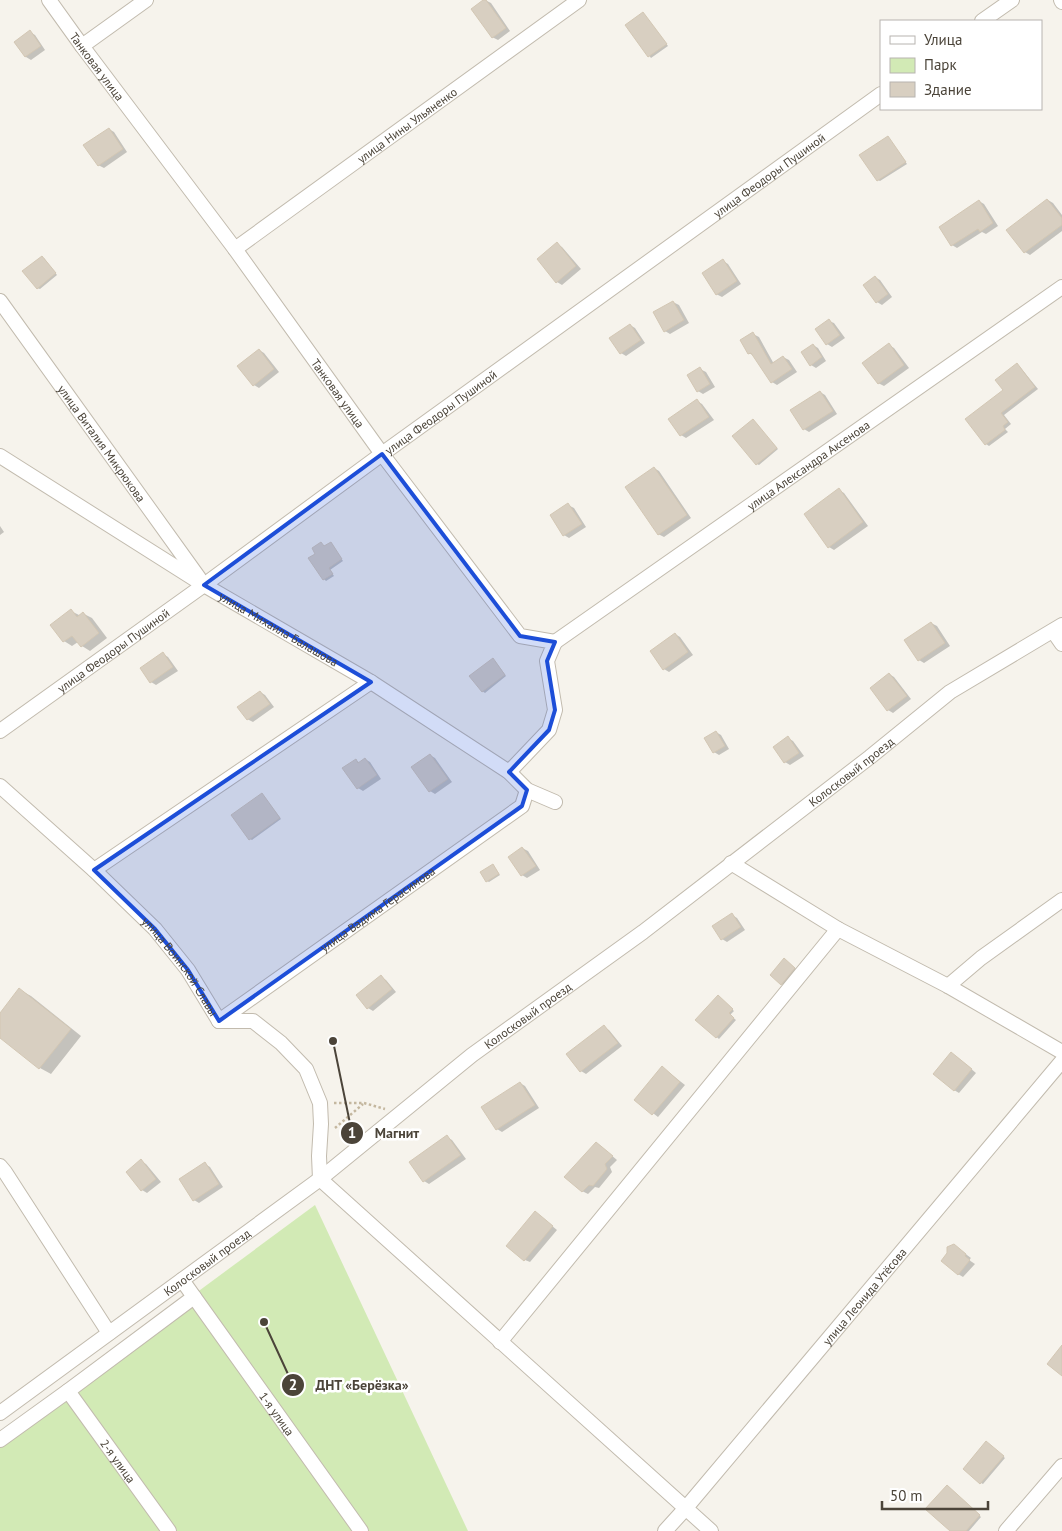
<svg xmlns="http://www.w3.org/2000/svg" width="1062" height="1531" font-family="'PT Sans',sans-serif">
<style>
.green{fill:#d2eab5}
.shadow{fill:#0003}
.building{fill:#d8cfc1;stroke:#d3c7b4}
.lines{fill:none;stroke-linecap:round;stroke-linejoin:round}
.minor-casing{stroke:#c2bbae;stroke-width:16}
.path{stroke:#c4b79f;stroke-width:2.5;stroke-dasharray:2.5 2.5;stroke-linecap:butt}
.minor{stroke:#fff;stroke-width:14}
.marked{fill:#1d4ed8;fill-opacity:0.2;stroke:#1d4ed8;stroke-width:4;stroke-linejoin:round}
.labels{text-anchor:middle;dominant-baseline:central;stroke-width:5;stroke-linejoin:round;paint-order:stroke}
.street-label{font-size:12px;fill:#4b4439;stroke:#fff}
.leader{fill:none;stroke:#4b4439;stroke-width:2}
.callout-dot{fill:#4b4439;stroke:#fff;stroke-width:2}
.mark-label{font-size:15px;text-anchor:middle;font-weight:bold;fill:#fff}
.callout-label{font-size:14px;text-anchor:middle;font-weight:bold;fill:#4b4439;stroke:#fff;stroke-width:5;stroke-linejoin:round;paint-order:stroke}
</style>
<rect width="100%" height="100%" fill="#f6f3ec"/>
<!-- green -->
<path class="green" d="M 315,1205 L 468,1531 L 0,1531 L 0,1438 Z"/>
<!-- shadow -->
<path class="shadow" d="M 485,0 L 491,3 L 510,31 L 498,40 L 492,37 Z
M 643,13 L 668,46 L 651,58 L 626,25 Z
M 30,32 L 35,35 L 45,50 L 31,60 L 26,57 L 15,43 Z
M 109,129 L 114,132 L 127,152 L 104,168 L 98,165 Z
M 888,138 L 907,164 L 880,181 L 878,180 Z
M 1048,200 L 1053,203 L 1062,215 L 1062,231 L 1030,255 L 1025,252 L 1008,230 Z
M 979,201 L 984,204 L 998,226 L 986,234 L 982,232 L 957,248 L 952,245 L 940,228 Z
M 557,244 L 562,247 L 581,269 L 562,285 L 557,282 Z
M 44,258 L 57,275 L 40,289 L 37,288 Z
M 723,261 L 728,264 L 741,284 L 722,297 L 716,294 Z
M 875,277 L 880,280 L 892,297 L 882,305 L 877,302 Z
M 673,302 L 679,305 L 689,323 L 670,334 L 665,331 Z
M 829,321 L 834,323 L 845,338 L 832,347 L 827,344 Z
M 630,325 L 635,328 L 645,343 L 626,356 L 621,353 Z
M 753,334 L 759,337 L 774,364 L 783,357 L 789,360 L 797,372 L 777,385 L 772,382 L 754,356 L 749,353 Z
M 813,345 L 818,348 L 826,361 L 816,368 L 811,365 Z
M 889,345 L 894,348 L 909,368 L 884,386 L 878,383 Z
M 259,350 L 264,353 L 279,372 L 259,388 L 254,385 Z
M 1017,365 L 1020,367 L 1038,389 L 1004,415 L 1011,424 L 1005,429 L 1008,432 L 989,446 L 986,444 L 1005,390 Z
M 700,369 L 706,372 L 715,387 L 703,394 L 698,391 Z
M 820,392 L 825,395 L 837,414 L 809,432 L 804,429 Z
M 697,401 L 702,404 L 714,420 L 686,438 L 681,435 L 670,419 Z
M 753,421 L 778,449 L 759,465 L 757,464 Z
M 654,468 L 659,471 L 691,518 L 664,537 L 658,534 Z
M 839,490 L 844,493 L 868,526 L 834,550 L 829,547 Z
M 568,505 L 574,508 L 586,527 L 569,538 L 564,535 Z
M 0,526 L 4,532 L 0,535 Z
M 331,543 L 343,561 L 330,570 L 334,576 L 326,581 L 324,579 L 321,544 L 325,547 Z
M 71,611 L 79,615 L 84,614 L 92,618 L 107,638 L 90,651 L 82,646 L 78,642 L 72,646 L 64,641 Z
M 931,623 L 937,626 L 950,646 L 924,663 L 919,660 Z
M 675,634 L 680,637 L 693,655 L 669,672 L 664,669 Z
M 163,654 L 168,657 L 178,671 L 156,685 L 151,682 Z
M 495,661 L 506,676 L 485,693 L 482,691 Z
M 889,674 L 894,677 L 911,699 L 893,713 L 888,710 Z
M 260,692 L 265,695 L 274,707 L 253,722 L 247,719 Z
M 716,732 L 721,735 L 729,749 L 719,755 L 714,752 Z
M 788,738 L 793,741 L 804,756 L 790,765 L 785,762 L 774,747 Z
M 430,755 L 435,758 L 452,782 L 435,794 L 430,791 L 413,767 Z
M 365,759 L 370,762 L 381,779 L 363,791 L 358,788 L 344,769 L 356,760 L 360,763 Z
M 262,794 L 281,819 L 252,840 L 250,839 Z
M 522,848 L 528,851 L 540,870 L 527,878 L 522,875 Z
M 493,865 L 500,875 L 489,882 L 487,881 Z
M 732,915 L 737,918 L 745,930 L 727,942 L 722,939 Z
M 784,960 L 799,971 L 787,986 L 781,984 Z
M 381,977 L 386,980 L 396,992 L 373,1011 L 368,1008 Z
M 20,990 L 31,996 L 81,1036 L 51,1074 L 40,1068 L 0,1037 L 0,1015 Z
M 720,998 L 734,1011 L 730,1015 L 736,1020 L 719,1039 L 697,1020 Z
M 604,1027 L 609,1030 L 622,1046 L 586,1074 L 581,1071 Z
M 957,1057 L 976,1073 L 959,1093 L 954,1090 Z
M 667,1071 L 685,1085 L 658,1117 L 636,1100 Z
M 520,1083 L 525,1086 L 539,1108 L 502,1132 L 497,1129 Z
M 447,1137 L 452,1140 L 466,1159 L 429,1184 L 424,1181 L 411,1163 Z
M 597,1143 L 617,1160 L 610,1167 L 612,1172 L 608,1177 L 599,1188 L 595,1187 L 588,1194 L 582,1191 Z
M 141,1161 L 146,1164 L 161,1182 L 147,1193 L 142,1190 Z
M 205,1164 L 210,1167 L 223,1187 L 199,1203 L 194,1200 Z
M 540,1216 L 557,1230 L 530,1262 L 525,1260 Z
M 959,1249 L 971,1258 L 969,1260 L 975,1264 L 963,1277 L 958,1274 Z
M 988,1444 L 1005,1458 L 983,1484 L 981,1483 Z
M 949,1488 L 981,1517 L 969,1531 L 951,1531 Z"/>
<!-- building -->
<path class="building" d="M 483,0 L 486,0 L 506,28 L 492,38 L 471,9 Z
M 643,12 L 667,44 L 648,57 L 625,25 Z
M 30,30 L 41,46 L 25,57 L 14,42 Z
M 109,128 L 123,149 L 98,166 L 83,145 Z
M 888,136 L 906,162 L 877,181 L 859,155 Z
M 1047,199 L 1062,218 L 1062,225 L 1024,253 L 1006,230 Z
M 979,200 L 993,223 L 980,232 L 978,229 L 951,246 L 939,227 Z
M 557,242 L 576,266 L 556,283 L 537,259 Z
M 42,256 L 56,273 L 37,289 L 22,271 Z
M 723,259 L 737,281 L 716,295 L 702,273 Z
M 875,276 L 888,294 L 876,303 L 863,285 Z
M 673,301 L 684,320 L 664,332 L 653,312 Z
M 829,319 L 840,335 L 826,345 L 815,329 Z
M 630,324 L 641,340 L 620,354 L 609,338 Z
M 753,332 L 771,364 L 783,356 L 792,369 L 771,383 L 751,353 L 748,354 L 740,340 Z
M 889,343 L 904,365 L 878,384 L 862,363 Z
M 813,344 L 822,357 L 810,366 L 801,352 Z
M 259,349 L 274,369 L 253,386 L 237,366 Z
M 1017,363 L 1035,387 L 1001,413 L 1008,422 L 1003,426 L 1005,430 L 985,445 L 965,419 L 1003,390 L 995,380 Z
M 700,367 L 710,384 L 697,392 L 687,375 Z
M 820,391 L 833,411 L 803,430 L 790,410 Z
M 697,399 L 709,417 L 680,436 L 668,419 Z
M 753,419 L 777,448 L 756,465 L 732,436 Z
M 654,467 L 687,515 L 658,535 L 625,487 Z
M 839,488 L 863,522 L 828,548 L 804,514 Z
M 568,503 L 582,524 L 563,536 L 550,515 Z
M 321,542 L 324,546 L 331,542 L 342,559 L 329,568 L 333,574 L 323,580 L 308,558 L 315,554 L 312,548 Z
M 71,609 L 77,617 L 83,612 L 99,633 L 81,647 L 72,636 L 63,642 L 50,625 Z
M 931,622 L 945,643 L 918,661 L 904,640 Z
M 675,633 L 688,652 L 663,670 L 650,651 Z
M 163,652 L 173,667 L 150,683 L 140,668 Z
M 493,658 L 505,675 L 482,692 L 469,676 Z
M 889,673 L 907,696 L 887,711 L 870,688 Z
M 260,691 L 270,704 L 247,720 L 237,707 Z
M 716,731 L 725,746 L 713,753 L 704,738 Z
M 788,736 L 799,753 L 784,763 L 773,747 Z
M 430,754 L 448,779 L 429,792 L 411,767 Z
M 365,758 L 377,775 L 357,789 L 342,768 L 356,759 L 358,763 Z
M 262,793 L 280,818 L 249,840 L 231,815 Z
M 522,847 L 536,866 L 521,876 L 508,857 Z
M 493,864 L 499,874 L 486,882 L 480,872 Z
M 732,913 L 741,927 L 721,940 L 712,926 Z
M 784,958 L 795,968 L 781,985 L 770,975 Z
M 381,975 L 392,989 L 367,1009 L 356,995 Z
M 19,988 L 71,1029 L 39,1069 L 0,1038 L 0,1013 Z
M 718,995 L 733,1009 L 729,1013 L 734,1018 L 716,1038 L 695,1020 Z
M 604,1025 L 618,1043 L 580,1072 L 566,1054 Z
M 951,1052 L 972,1069 L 954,1091 L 933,1074 Z
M 662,1066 L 680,1082 L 652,1115 L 634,1100 Z
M 520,1082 L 535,1105 L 496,1130 L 481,1107 Z
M 447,1135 L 461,1155 L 423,1182 L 409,1162 Z
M 596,1142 L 613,1156 L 605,1164 L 607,1169 L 603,1174 L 593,1186 L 589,1185 L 582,1192 L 564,1177 Z
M 141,1159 L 156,1179 L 141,1191 L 126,1172 Z
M 205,1162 L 219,1184 L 193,1201 L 179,1179 Z
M 535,1211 L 553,1226 L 524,1261 L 506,1246 Z
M 954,1244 L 966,1254 L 965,1256 L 970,1260 L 958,1275 L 941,1261 L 947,1253 L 947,1247 Z
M 1062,1345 L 1062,1376 L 1047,1364 Z
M 986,1441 L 1004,1456 L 980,1484 L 963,1469 Z
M 947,1485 L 980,1515 L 966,1531 L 950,1531 L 925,1509 Z"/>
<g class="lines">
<defs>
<g id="minor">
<path id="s1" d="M 49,0 L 82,46 L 235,249 L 382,454 L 520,636 L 555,642 L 547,661 L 555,710 L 549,730 L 509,772"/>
<path d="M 1061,0 L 1062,2"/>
<path d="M 982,21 L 1012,0"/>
<path d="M 82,46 L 146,0"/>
<path id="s2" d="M 235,249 L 579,0"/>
<path id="s3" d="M 0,301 L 199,578"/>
<path id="s4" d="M 0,456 L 204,585 L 371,682 L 509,772 L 527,790 L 555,802"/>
<path d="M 1053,631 L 1062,644"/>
<path id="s5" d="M 555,642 L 1062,287"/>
<path id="s6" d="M 0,731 L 204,585 L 382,454 L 881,94"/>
<path id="s7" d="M 0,786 L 94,870 L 155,929 L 188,970 L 219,1021"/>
<path d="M 731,863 L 838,929 L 948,986 L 1062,1052"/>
<path d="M 94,870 L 371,682"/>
<path d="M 948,986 L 981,958 L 1062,900"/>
<path id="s8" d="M 219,1021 L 522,806 L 527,790"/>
<path d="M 219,1021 L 253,1021 L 281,1043 L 306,1069 L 320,1103 L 321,1124 L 319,1156 L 320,1179"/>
<path d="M 0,1166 L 5,1172 L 109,1333"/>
<path d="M 320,1179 L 711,1531"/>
<path id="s9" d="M 182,1280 L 361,1531"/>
<path d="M 500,1342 L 838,929"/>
<path id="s10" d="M 68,1391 L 169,1531"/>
<path id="s11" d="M 0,1413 L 320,1179 L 472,1055 L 643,932 L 870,757 L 950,692 L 1062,625"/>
<path d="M 0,1440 L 68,1391 L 194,1297"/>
<path id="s12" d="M 665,1531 L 685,1509 L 1062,1061"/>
<path d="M 1006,1531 L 1062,1466"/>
</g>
</defs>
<!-- minor casing -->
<use href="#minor" class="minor-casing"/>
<!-- path -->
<path class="path" d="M 334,1103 L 364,1103 L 385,1109
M 335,1128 L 363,1104"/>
<!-- minor -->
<use href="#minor" class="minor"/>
</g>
<!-- marked area -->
<path class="marked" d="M 382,454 L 520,636 L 555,642 L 547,661 L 555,710 L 549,730 L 509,772 L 527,790 L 522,806 L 219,1021 L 188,970 L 155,929 L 94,870 L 371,682 L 204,585 Z"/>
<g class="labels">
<!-- street labels -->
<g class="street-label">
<text stroke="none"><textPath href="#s1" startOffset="82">Танковая улица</textPath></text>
<text stroke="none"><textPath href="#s2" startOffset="212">улица Нины Ульяненко</textPath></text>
<text stroke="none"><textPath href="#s6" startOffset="949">улица Феодоры Пушиной</textPath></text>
<text stroke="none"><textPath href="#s1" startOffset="488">Танковая улица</textPath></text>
<text stroke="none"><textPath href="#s6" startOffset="544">улица Феодоры Пушиной</textPath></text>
<text stroke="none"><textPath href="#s3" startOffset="175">улица Виталия Микрюкова</textPath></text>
<text stroke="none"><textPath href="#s5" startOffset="309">улица Александра Аксенова</textPath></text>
<text stroke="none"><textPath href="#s4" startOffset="328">улица Михаила Балашова</textPath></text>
<text stroke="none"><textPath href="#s6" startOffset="139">улица Феодоры Пушиной</textPath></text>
<text stroke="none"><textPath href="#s11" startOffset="1066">Колосковый проезд</textPath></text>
<text stroke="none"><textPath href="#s8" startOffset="194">улица Вадима Герасимова</textPath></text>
<text stroke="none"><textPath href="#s7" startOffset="256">улица Воинской Славы</textPath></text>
<text stroke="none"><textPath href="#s11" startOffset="661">Колосковый проезд</textPath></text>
<text stroke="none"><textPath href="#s11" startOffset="256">Колосковый проезд</textPath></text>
<text stroke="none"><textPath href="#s12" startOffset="308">улица Леонида Утёсова</textPath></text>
<text stroke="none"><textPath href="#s9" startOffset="164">1-я улица</textPath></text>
<text stroke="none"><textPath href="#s10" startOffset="86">2-я улица</textPath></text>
</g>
</g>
<!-- callouts -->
<path class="leader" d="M333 1041L352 1133M264 1322L293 1385"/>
<g class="callout-dot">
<circle cx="333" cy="1041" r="5"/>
<circle cx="264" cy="1322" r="5"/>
<circle cx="352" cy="1133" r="12"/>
<circle cx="293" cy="1385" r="12"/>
</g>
<g class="mark-label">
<text x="352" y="1138">1</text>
<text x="293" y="1390">2</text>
</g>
<g class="callout-label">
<text x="397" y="1138">Магнит</text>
<text x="362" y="1390">ДНТ «Берёзка»</text>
</g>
<!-- legend -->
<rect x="880" y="20" width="162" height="90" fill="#ffffff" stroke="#b7b4b0"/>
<rect x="890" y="36" width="25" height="8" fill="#ffffff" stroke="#b7b4b0"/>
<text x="924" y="45" font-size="15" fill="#4b4439">Улица</text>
<rect x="890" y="58" width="25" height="15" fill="#d2eab5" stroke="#b7b4b0"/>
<text x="924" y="70" font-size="15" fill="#4b4439">Парк</text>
<rect x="890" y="82" width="25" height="15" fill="#d8cfc1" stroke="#b7b4b0"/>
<text x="924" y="95" font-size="15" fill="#4b4439">Здание</text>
<!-- scale -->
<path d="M882 1501v8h106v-8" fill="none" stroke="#4b4439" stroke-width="2.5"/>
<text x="890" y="1501" font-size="15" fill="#4b4439" stroke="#ffffff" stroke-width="4" paint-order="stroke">50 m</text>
</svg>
